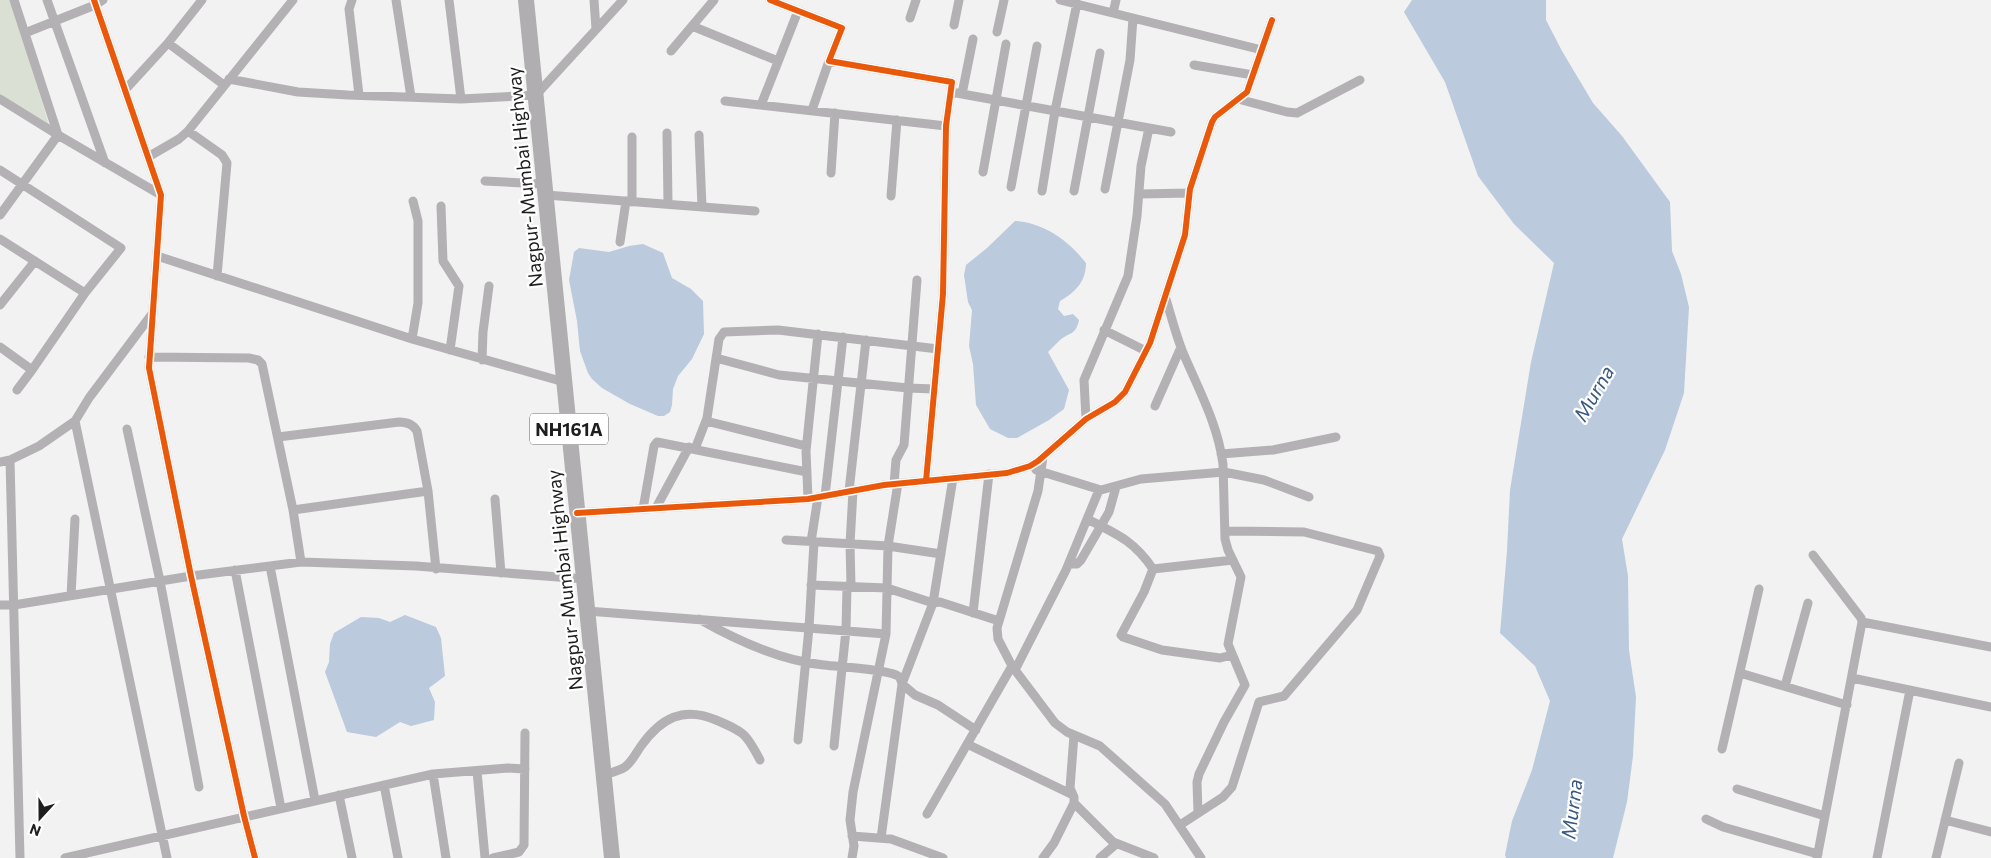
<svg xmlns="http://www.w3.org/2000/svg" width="1991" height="858" font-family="Commissioner,sans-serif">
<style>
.green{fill:#dae0d3}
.water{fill:#bbcadc}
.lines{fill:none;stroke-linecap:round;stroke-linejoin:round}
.street{stroke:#b4b1b4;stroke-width:9}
.highway{stroke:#b1aeb1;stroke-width:16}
.cycleway-casing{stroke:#fff;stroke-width:9}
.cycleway{stroke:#e8590c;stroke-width:6}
.labels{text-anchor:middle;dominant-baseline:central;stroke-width:4.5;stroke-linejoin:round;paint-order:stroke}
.shield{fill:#fff;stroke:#626262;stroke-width:1}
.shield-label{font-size:18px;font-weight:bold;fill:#1e1e1f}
.street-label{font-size:19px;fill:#1e1e1f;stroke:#fff}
.water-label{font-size:20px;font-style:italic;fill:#395980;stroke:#fff}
</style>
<rect width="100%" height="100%" fill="#f2f2f2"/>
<!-- green -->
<path class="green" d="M 0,0 L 11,0 L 50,128 L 0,95 Z"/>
<!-- water -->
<path class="water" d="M 1412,0 L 1546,0 L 1546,20 L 1562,51 L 1593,103 L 1622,136 L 1670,202 L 1672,251 L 1681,274 L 1689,307 L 1684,393 L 1665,450 L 1622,539 L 1628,576 L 1629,650 L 1636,697 L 1633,756 L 1627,802 L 1613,858 L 1506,858 L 1505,855 L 1512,821 L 1532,770 L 1550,701 L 1535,666 L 1500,633 L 1507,551 L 1510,490 L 1531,362 L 1554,263 L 1514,224 L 1478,176 L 1445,82 L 1404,12 Z
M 1015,221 C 1044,223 1068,240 1086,263 C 1086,281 1076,292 1060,301 L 1058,309 L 1064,316 L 1073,314 L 1079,320 C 1076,335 1070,332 1060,340 C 1056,344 1052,348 1048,352 L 1069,390 L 1064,409 L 1049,420 L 1017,438 L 1008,438 L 990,429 L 976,405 L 973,364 L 969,346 L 972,310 L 968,302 L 964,275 L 966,265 L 987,248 Z
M 643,244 L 663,253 L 672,278 L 691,289 L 703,301 L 704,334 L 692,359 L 678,376 L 673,389 L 672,405 L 670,412 L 664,416 L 658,416 L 630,404 L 602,388 L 592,379 L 588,373 L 580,351 L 577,321 L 569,280 L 574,252 L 579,248 L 609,252 L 629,246 Z
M 405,615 L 436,627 L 441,638 L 445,676 L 429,688 L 435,702 L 434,720 L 411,726 L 400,722 L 376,737 L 347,732 L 325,672 L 329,662 L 330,644 L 334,633 L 361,617 L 379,618 L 390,622 Z"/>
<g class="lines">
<!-- street -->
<path class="street" d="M 47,0 L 105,163
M 94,0 L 161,195 L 149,368 L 191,576 L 244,816 L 255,858
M 352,0 L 349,9 L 359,95
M 396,0 L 411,97
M 449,0 L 461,99
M 594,0 L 596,29
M 770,0 L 842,28 L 829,61 L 952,82 L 946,126 L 943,294 L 926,481
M 1060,0 L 1262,50
M 1113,13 L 1116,0
M 910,18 L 916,0
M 954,25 L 959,0
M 692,26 L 778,61
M 997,32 L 1004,0
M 25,33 L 95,5 L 103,0
M 168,43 L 224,85
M 671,51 L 714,0
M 1194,65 L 1253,75
M 229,79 L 298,92 L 348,95 L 461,99 L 536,95 L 623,0
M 125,90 L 168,43 L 202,0
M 951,92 L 1171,132
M 962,94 L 973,39
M 0,99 L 58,135 L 161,195
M 1238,99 L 1287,112 L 1297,113 L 1360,80
M 725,101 L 946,126
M 761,105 L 798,11
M 812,110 L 829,61
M 188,131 L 222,155 L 227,163 L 217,276
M 667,133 L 668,204
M 699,135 L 702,207
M 632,137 L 632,202
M 148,157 L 179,139 L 188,131 L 293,0
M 0,170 L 121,248 L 85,293 L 32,370 L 0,347
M 983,172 L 1006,44
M 831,173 L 835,113
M 485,181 L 544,184
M 1011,187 L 1037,46
M 1105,189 L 1130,60 L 1133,18
M 1042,191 L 1055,111 L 1077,3
M 1074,191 L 1100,53
M 1140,194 L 1189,193
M 546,195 L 755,211
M 891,196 L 897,120
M 441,206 L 443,261 L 459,286 L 450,350
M 0,215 L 58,135 L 14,0
M 0,239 L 85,293
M 620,242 L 626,201
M 157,256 L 412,339 L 564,382
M 1165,296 C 1171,315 1176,336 1184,355 C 1199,390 1218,425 1223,464 L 1225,539 L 1228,550 L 1241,577 L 1228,644 L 1245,685 L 1224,722 L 1199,774 L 1197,782 L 1198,813
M 0,305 L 35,261
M 1104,330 L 1146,351
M 412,339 L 418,303 L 418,221 L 413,201
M 149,357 L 249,358 L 258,360 L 262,364 L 293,510 L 301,562
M 716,358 L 779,375 L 908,388 L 934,389
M 482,360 L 483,332 L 489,286
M 17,390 L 32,370
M 1155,406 L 1181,347
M 1086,419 L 1084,380 L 1128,276 L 1137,216 L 1141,166 L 1149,128
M 75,421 L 167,858
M 706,421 L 806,446
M 127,429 L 160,581 L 199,787
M 278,437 L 399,422 C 407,422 413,424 417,431 L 428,491 L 436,569
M 695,449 L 707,418 L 719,339 L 724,332 L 778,330 L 938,349
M 1221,454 L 1273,450 L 1336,437
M 1043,457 L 1038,491 L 997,628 L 998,639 L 1012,666 L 1055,723 L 1067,732 L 1100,746 L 1165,804 L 1201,858
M 10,460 L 20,858
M 0,462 L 10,460 L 39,446 L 75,421 L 89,398 L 152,314
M 1036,470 L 1101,490 L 1141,479 L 1224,472 L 1264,480 L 1309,497
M 894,484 L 896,460 L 904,445 L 917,280
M 849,491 L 866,340
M 825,496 L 843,337
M 495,499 L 501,573
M 808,499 L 806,451 L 818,334
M 656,508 L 689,447
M 643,509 L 654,446 L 657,442 L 807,472
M 293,510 L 428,491
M 577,513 L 808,499 L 884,485 L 1007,473 L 1030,466 L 1038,461 L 1086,419 L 1115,402 L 1125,392 L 1150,343 L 1185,235 L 1190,189 L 1212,122 L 1215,117 L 1247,92 L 1272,20
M 1087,519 C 1117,534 1134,541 1153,569
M 786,540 L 888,546 L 941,554
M 811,542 L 818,497
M 1813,555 L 1861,618 L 1862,622 L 1817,858
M 1069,564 L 1077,564 L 1081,560 L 1109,512 L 1116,487
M 270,566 L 315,800
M 235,570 L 281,808
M 811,585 L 887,588 L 933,603 L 953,478
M 851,586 L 850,544 L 853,491
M 71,596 L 75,519
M 0,605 L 14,605 L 191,576 L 301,562 L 416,566 L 584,579
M 587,611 L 886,634
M 973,613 L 989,474
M 699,619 C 736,640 781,661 824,665 C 841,667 882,669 896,675 C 900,676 901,680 902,684 L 881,838
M 1862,622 L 1991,647
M 1232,655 L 1220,658 L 1162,650 L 1123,637 L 1121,635 L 1144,592 L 1153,569 L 1233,560
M 1015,670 L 1066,570 L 1099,490
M 1740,673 L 1847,705
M 1852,678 L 1991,707
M 1785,686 L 1808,603
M 976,730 L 938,705 L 915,695 L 902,684 L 933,603 L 940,602 L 999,621
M 798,740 L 809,628 L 814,542
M 967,744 L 1073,795
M 834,746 L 846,630 L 847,586
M 1722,749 L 1759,589
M 477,771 L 485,858
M 433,774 L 446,858
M 603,775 C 610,773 619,771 625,767 C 632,762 636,753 641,746 C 661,718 683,706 716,720 C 744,732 746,733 760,760
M 384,785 L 398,858
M 1737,789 L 1825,816
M 339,795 L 352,858
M 1074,803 L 1113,842 L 1154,858
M 927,814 L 1012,666
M 1706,819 L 1723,827 L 1818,854
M 1945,820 L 1991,832
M 1180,825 L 1223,797 L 1232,787 L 1259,702 L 1284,696 L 1357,610 L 1380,556 L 1378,551 L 1304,532 L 1225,531
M 852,836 L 891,839 L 943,858
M 65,858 L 433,774 L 508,768 L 525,769
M 493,858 L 519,852 L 524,845 L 525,733
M 852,858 L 854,846 L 850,820 L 853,792 L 886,634 L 888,546 L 898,483
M 1043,858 L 1054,843 L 1074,803 L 1074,797 L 1070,788 L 1074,735
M 1100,858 L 1116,844
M 1877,858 L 1910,690
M 1936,858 L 1959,763"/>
<!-- highway -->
<path class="highway" d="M 526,0 L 612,858"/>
<defs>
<path id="cycleway" d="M 94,0 L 161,195 L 149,368 L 191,576 L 244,816 L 255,858
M 770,0 L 842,28 L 829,61 L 952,82 L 946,126 L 943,294 L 926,481
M 577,513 L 808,499 L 884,485 L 1007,473 L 1030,466 L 1038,461 L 1086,419 L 1115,402 L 1125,392 L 1150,343 L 1185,235 L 1190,189 L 1212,122 L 1215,117 L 1247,92 L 1272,20"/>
</defs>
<!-- cycleway casing -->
<use href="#cycleway" class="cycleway-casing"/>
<!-- cycleway -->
<use href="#cycleway" class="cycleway"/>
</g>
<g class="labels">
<!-- shield labels -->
<rect class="shield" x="530" y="413.5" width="78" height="31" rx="4"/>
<g class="shield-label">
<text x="569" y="429">NH161A</text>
</g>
<!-- street labels -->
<g class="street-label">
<text transform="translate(524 177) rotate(-96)">Nagpur-Mumbai Highway</text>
<text transform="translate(564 580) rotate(-96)">Nagpur-Mumbai Highway</text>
</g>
<!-- water labels -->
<g class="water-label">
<text transform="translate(1593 393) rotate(-60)">Murna</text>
<text transform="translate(1571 809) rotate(-83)">Murna</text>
</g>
</g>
<!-- north arrow -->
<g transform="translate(40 818) rotate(201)" stroke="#ffffff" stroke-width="4" paint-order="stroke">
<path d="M0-4L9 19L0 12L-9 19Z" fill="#1e1e1f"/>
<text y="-8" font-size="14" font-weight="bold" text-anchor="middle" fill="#1e1e1f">N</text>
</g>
</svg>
